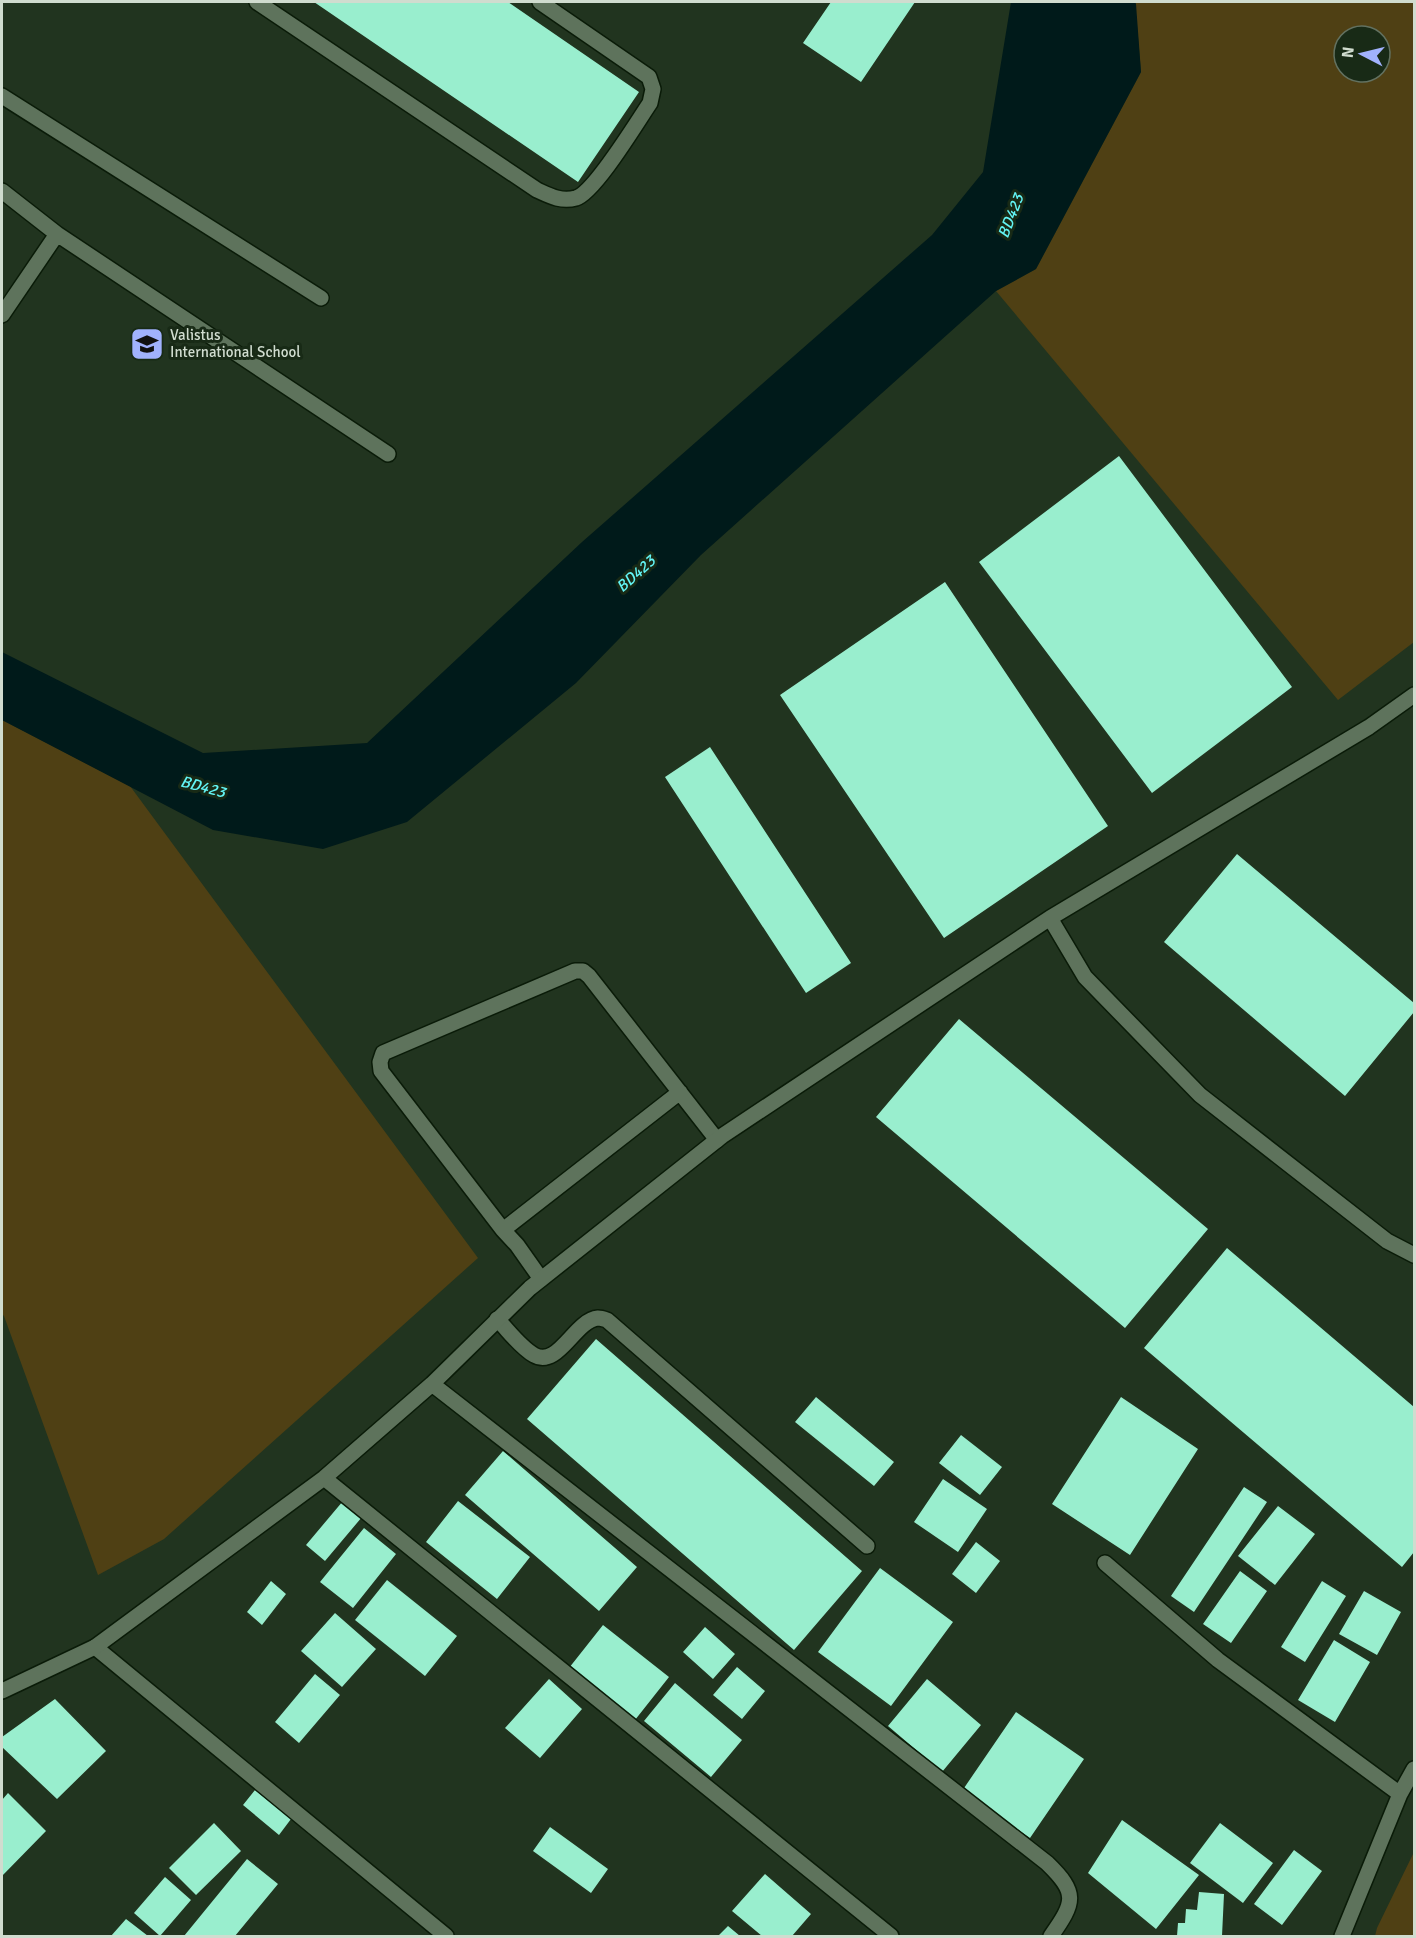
<svg xmlns="http://www.w3.org/2000/svg" width="1416" height="1938" font-family="Signika,sans-serif">
<style>
.green{fill:#4f4014;fill-rule:evenodd}
.water{fill:#001a1a}
.building{fill:#99eece}
.lines{fill:none;stroke-linecap:round;stroke-linejoin:round}
.lane-casing{stroke:#0a1b08;stroke-width:18}
.street-casing{stroke:#0a1b08;stroke-width:18}
.lane{stroke:#5e735c;stroke-width:15}
.street{stroke:#5e735c;stroke-width:15}
.labels{text-anchor:middle;dominant-baseline:central;stroke-width:6;stroke-linejoin:round;paint-order:stroke}
.poi-label{font-size:15px;fill:#d0dccf;stroke:#182a16;text-anchor:start}
.water-label{font-size:16px;font-style:italic;fill:#63f5f5;stroke:#182a16}
</style>
<rect width="100%" height="100%" fill="#21341f"/>
<!-- green -->
<path class="green" d="M 1135,2 L 1414,2 L 1414,642 L 1338,700 L 996,291 L 1036,269 L 1141,72 ZM 1344,36 L 1380,36 L 1380,72 L 1344,72 Z
M 2,720 L 130,786 L 478,1258 L 164,1539 L 98,1575 L 4,1316 L 2,1314 Z
M 1414,1852 L 1414,1936 L 1375,1936 L 1377,1928 Z"/>
<!-- water -->
<path class="water" d="M 1011,2 L 1135,2 L 1136,4 L 1141,72 L 1036,269 L 996,291 L 701,555 L 576,683 L 407,822 L 323,849 L 213,830 L 2,720 L 2,652 L 203,753 L 367,743 L 582,542 L 932,235 L 983,172 Z"/>
<!-- building -->
<path class="building" d="M 314,2 L 508,2 L 639,92 L 578,182 Z
M 831,2 L 915,2 L 861,82 L 803,43 Z
M 1119,456 L 1292,687 L 1152,793 L 979,562 Z
M 945,582 L 1108,826 L 944,938 L 780,695 Z
M 710,747 L 851,963 L 806,993 L 665,777 Z
M 1237,854 L 1414,1003 L 1414,1012 L 1345,1096 L 1164,942 Z
M 959,1019 L 1208,1229 L 1125,1328 L 876,1117 Z
M 1227,1248 L 1414,1407 L 1414,1552 L 1402,1567 L 1144,1348 Z
M 596,1339 L 862,1571 L 794,1650 L 527,1419 Z
M 816,1397 L 894,1462 L 874,1486 L 795,1422 Z
M 1121,1397 L 1198,1449 L 1130,1555 L 1052,1504 Z
M 961,1435 L 1002,1467 L 980,1495 L 939,1463 Z
M 503,1451 L 637,1567 L 599,1611 L 465,1495 Z
M 943,1479 L 987,1509 L 958,1552 L 914,1522 Z
M 1244,1487 L 1267,1502 L 1194,1612 L 1171,1596 Z
M 343,1501 L 362,1517 L 325,1561 L 306,1545 Z
M 458,1501 L 530,1557 L 497,1599 L 426,1542 Z
M 1278,1506 L 1315,1534 L 1275,1585 L 1238,1556 Z
M 364,1528 L 396,1554 L 353,1608 L 320,1582 Z
M 976,1542 L 1000,1561 L 976,1593 L 952,1574 Z
M 880,1568 L 953,1622 L 891,1706 L 818,1652 Z
M 1240,1571 L 1267,1591 L 1231,1643 L 1203,1624 Z
M 387,1580 L 457,1636 L 425,1676 L 355,1620 Z
M 271,1581 L 286,1594 L 262,1625 L 247,1612 Z
M 1322,1581 L 1346,1596 L 1305,1662 L 1281,1647 Z
M 1364,1591 L 1401,1612 L 1377,1655 L 1339,1634 Z
M 335,1613 L 376,1649 L 342,1687 L 301,1651 Z
M 603,1625 L 669,1677 L 635,1720 L 569,1668 Z
M 705,1627 L 735,1654 L 713,1679 L 683,1652 Z
M 1334,1640 L 1370,1662 L 1335,1722 L 1298,1700 Z
M 737,1667 L 765,1691 L 742,1719 L 713,1695 Z
M 315,1674 L 340,1695 L 299,1743 L 275,1722 Z
M 549,1679 L 582,1709 L 540,1758 L 505,1728 Z
M 927,1679 L 981,1725 L 942,1772 L 888,1726 Z
M 675,1683 L 742,1740 L 711,1777 L 644,1721 Z
M 55,1699 L 106,1751 L 57,1799 L 2,1747 L 2,1737 Z
M 1016,1712 L 1084,1759 L 1030,1838 L 962,1791 Z
M 255,1790 L 291,1819 L 279,1835 L 243,1805 Z
M 8,1793 L 46,1831 L 2,1876 L 2,1800 Z
M 1122,1820 L 1199,1875 L 1156,1929 L 1088,1873 Z
M 214,1823 L 241,1851 L 196,1895 L 169,1868 Z
M 1220,1823 L 1273,1863 L 1243,1903 L 1190,1863 Z
M 550,1827 L 608,1869 L 591,1893 L 533,1851 Z
M 1294,1850 L 1322,1871 L 1282,1925 L 1254,1904 Z
M 247,1859 L 278,1884 L 235,1936 L 184,1936 Z
M 765,1874 L 811,1914 L 792,1936 L 762,1936 L 732,1911 Z
M 165,1877 L 191,1900 L 160,1936 L 134,1913 Z
M 1199,1892 L 1224,1894 L 1222,1936 L 1177,1936 L 1178,1923 L 1185,1923 L 1186,1909 L 1197,1910 Z
M 126,1919 L 148,1936 L 111,1936 Z
M 728,1926 L 740,1936 L 718,1936 Z"/>
<g class="lines">
<defs>
<path id="lane" d="M 2,191 L 57,234 L 2,315
M 57,234 L 388,454
M 503,1230 L 680,1092
M 541,1279 L 517,1245 L 503,1230 L 381,1071 L 380,1062 L 383,1053 L 575,971 L 583,971 L 589,976 L 717,1140
M 497,1319 C 508,1330 520,1347 534,1355 C 558,1369 575,1320 598,1318 C 601,1318 604,1319 607,1320 L 867,1546
M 95,1647 L 446,1936"/>
<path id="street" d="M 257,2 L 537,190 C 550,196 561,202 576,198 C 595,192 637,122 650,103 L 653,89 L 649,77 L 540,2
M 2,96 L 321,298
M 1050,918 L 1085,977 L 1200,1095 L 1387,1241 L 1414,1255
M 432,1384 L 1047,1863 C 1078,1893 1075,1902 1051,1936
M 324,1478 L 891,1936
M 1105,1563 L 1218,1660 L 1400,1794
M 2,1691 L 95,1647 L 324,1478 L 432,1384 L 530,1288 L 722,1136 L 1050,918 L 1369,727 L 1414,695
M 1342,1936 L 1400,1794 L 1414,1769"/>
</defs>
<!-- lane casing -->
<use href="#lane" class="lane-casing"/>
<!-- street casing -->
<use href="#street" class="street-casing"/>
<!-- lane -->
<use href="#lane" class="lane"/>
<!-- street -->
<use href="#street" class="street"/>
</g>
<!-- icons -->
<defs>
<symbol id="school-square" viewBox="-11 -11 22 22"><rect x="-9" y="-9" width="18" height="18" rx="4" fill="#a1b2fd" stroke="#182a16"/><path d="M0-5L7-2L0 1L-7-2ZM-4 1L0 2.5L4 1V4Q0 6-4 4Z" fill="#111"/></symbol>
</defs>
<g fill-rule="evenodd">
<use href="#school-square" x="128" y="325" width="38" height="38"/>
</g>
<g class="labels">
<!-- poi labels -->
<g class="poi-label">
<text x="170" y="335">Valistus<tspan x="170" dy="17">International School</tspan></text>
</g>
<!-- water labels -->
<g class="water-label">
<text transform="translate(1011 216) rotate(-69)">BD423</text>
<text transform="translate(636 574) rotate(-42)">BD423</text>
<text transform="translate(203 787) rotate(15)">BD423</text>
</g>
</g>
<!-- border -->
<rect width="1416" height="1938" fill="none" stroke="#d0dccf" stroke-width="6"/>
<!-- north arrow -->
<g transform="translate(1362 54) rotate(277)"><circle r="28" fill="#182a16" stroke="#627160" stroke-width="1.5"/>
<path d="M0-4.5L10 22L0 15L-10 22Z" fill="#a1b2fd"/>
<text y="-9" font-size="16" font-weight="bold" text-anchor="middle" fill="#d0dccf">N</text>
</g>
</svg>
